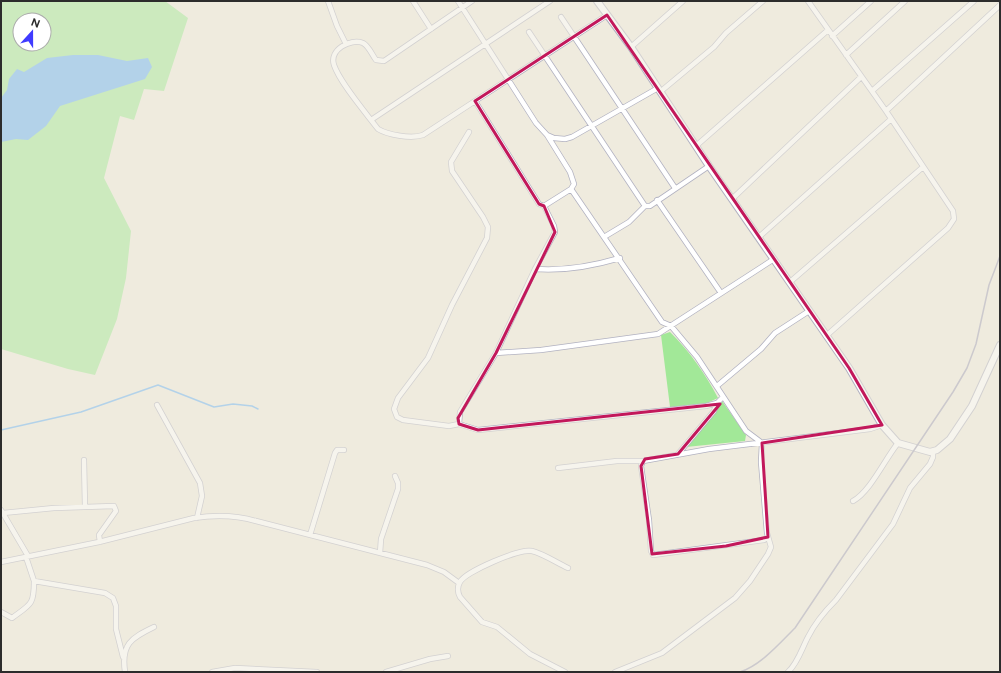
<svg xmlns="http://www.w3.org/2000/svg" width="1001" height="673" font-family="Figtree,sans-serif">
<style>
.green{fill:#a2e898;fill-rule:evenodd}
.water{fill:#6cb4f6}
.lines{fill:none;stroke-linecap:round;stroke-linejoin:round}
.stream{stroke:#6cb4f6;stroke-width:1.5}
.street-casing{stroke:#b2b2c1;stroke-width:6}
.secondary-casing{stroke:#b2b2c1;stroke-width:8}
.street{stroke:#fff;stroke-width:4.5}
.secondary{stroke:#fff;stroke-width:6}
.rail{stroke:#a2a0b8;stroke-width:1.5}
.marked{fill:none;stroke:#c2185b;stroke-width:3;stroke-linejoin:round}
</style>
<rect width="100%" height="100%" fill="#efebde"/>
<!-- green -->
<path class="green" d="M 1,1 L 165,1 L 188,18 L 164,91 L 144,89 L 134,120 L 120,116 L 104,178 L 131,231 L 126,278 L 117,319 L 95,375 L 68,369 L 1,349 ZM 20,20 L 44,20 L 44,44 L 20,44 Z
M 670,332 C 690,352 705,373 718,398 L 707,403 L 670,407 L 661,335 Z
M 722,401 L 746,435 L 745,441 L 686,447 Z"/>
<!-- water -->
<path class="water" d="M 73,55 L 98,55 L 127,61 L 148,58 L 152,67 L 145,79 L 60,106 L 46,126 L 28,140 L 16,139 L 1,142 L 1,98 L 7,90 L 9,79 L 17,69 L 24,72 L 47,58 Z"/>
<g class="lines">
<!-- stream -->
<path class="stream" d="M 1,430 L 81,412 L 158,385 L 214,407 L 233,404 L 252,406 L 258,409"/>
<defs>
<path id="street" d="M 328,1 L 337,26 L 346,44
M 413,1 L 431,29
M 458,1 L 536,123 L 547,135 L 554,138 L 565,139 L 572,137 L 658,88
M 472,1 L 384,61 L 376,60 C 372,55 369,46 363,43 C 350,38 329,50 334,65 C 340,83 366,113 378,129 C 388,135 411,139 423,135 L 607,15
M 808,1 L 886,111 L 953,211 L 954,219 L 948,228 L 826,336
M 561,17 L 675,188
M 529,32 L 645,206 L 650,206 L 709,166
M 832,36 L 871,1
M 631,47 L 683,1
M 846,55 L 905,1
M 872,91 L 974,1
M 660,92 L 714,47 L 726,33 L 763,1
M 475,101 L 539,204 L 544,206 L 571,189 L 574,184 L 570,172 L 547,135
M 886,111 L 1000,5
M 371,120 L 550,1
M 696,146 L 828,30
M 571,189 L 662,322 L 671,326 L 697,357 L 746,431 L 762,443 L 761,462 L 767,533 L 771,547 L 768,554 L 750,581 L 735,598 L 662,653 L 615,672
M 732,199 L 861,77
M 657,200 L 721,293
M 544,206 L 554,226 L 555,232 L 535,269 L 496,353 L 460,412 L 459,424 L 478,430 L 706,406 L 717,403 L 723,397
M 604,237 L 629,222 L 645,206
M 759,237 L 890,120
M 535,269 C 562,271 593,266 620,258
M 790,282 L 923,167
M 496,353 L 541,350 L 658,334 L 774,259
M 717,386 L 761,349 L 775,333 L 809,311
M 157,405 L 200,483 L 202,496 L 197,518
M 459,424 L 449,426 L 403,420 L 397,417 L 394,409 L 398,398 L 428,358 L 452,305 L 487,238 L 488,227 L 483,217 L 452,171 L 451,162 L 469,132
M 678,454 L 714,411 L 717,403
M 84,460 L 85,507
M 558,468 L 617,461 L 643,461
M 853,501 C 870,492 885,459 898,443
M 1,510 L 28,556
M 3,513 L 54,508 L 114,506 L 116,511 L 99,535 L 100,542
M 310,535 L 335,453 L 337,450 L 344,450
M 768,537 L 764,540 L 653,555 L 651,551 L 649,520 L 641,466 L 643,461 L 709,449 L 870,429 L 882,425
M 380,553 L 381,539 L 398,489 L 398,483 L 395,476
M 26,557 L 34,581 L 105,593 L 113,598 L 116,606 L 116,629 L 123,657
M 1,562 L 99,542 L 194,518 C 215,515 235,515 256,521 L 427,565 L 444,572 L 459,583
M 1,612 L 12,618 C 31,604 34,605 34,581
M 125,672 C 121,644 131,638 154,627
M 212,672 L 235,668 L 317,672
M 386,672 L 430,659 L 448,656
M 565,672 L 530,654 L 497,627 L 482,622 L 460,597 C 458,593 457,587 460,582 C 465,572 520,548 532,551 C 544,554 557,563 568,568
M 788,672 C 798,663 802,648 808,637 C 815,623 825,611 836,600 L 893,524 L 910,488 L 930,464 L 933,457 L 933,451"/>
<path id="secondary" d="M 597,1 L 631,47 L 709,166 L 849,368 L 882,425 L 898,443 L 930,452 L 937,450 L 950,439 L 972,406 L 1000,345"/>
</defs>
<!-- street casing -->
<use href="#street" class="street-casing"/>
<!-- secondary casing -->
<use href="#secondary" class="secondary-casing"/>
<!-- street -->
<use href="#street" class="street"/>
<!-- secondary -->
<use href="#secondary" class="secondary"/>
<!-- rail -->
<path class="rail" d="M 740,672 C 761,665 779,644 795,628 L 953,392 L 967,368 L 976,344 L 989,285 L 1000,256"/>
</g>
<!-- marked area -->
<path d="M0 0H1001V673H0ZM 607,15 L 849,368 L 882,425 L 762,443 L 768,537 L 726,546 L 652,554 L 641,466 L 645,459 L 678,454 L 720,404 L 478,430 L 459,424 L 458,418 L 496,353 L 555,232 L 544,206 L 539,204 L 475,101 Z" fill="#efebde" fill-opacity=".55" fill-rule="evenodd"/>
<path class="marked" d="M 607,15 L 849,368 L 882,425 L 762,443 L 768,537 L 726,546 L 652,554 L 641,466 L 645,459 L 678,454 L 720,404 L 478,430 L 459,424 L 458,418 L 496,353 L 555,232 L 544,206 L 539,204 L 475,101 Z"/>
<!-- border -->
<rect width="1001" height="673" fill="none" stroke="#2c2c2c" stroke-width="4"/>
<!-- north arrow -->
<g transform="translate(32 32) rotate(21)"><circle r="19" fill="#ffffff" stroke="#ababab"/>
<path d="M0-3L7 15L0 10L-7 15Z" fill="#403bff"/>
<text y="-6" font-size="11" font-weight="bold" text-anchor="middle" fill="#2c2c2c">N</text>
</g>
</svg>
